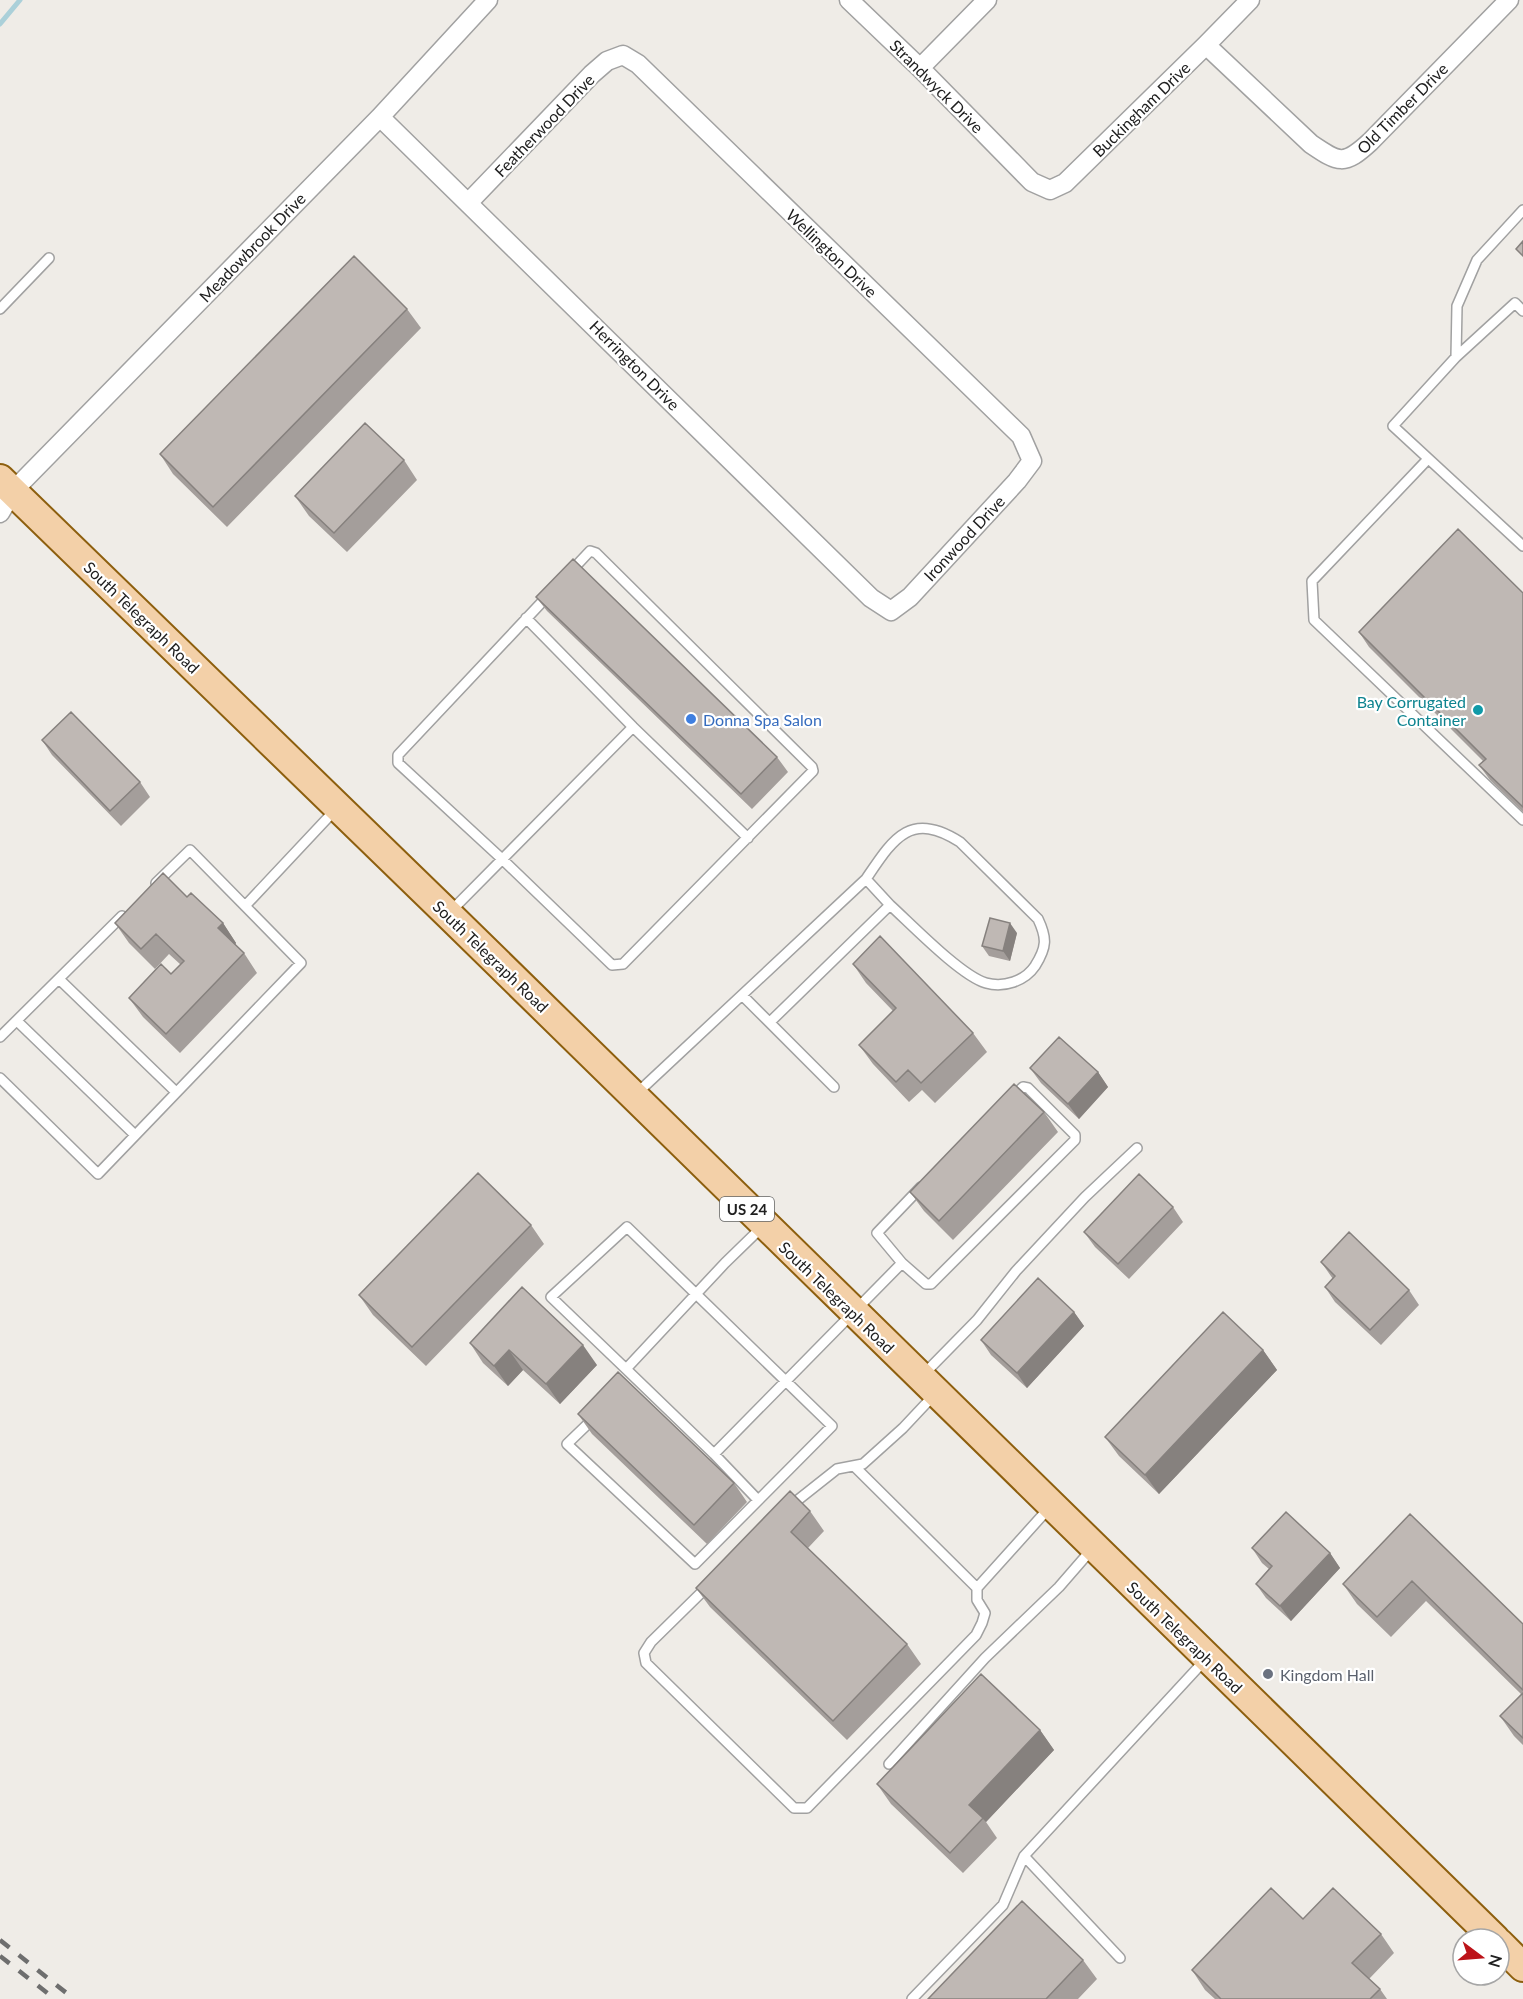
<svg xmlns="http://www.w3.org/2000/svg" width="1523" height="1999" font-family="Lato,sans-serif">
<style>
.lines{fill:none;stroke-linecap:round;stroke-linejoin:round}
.stream{stroke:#abd0d9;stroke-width:5}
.lane-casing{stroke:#a1a1a1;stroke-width:12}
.street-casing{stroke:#a1a1a1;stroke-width:21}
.primary-casing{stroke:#8d5f0e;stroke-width:32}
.lane{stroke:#fff;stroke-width:9}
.street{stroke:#fff;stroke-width:18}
.primary{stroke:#f3d0a8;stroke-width:28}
.rail{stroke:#6e6e6e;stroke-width:4.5;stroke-dasharray:12 12;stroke-linecap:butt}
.wall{fill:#a49e9b}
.shaded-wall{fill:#86817e}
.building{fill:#bfb8b4;stroke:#86817e;stroke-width:1.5}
.culture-dot{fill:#0f9aa8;stroke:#fff;stroke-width:2}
.shop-dot{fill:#3f7fe0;stroke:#fff;stroke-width:2}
.worship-dot{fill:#6b7280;stroke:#fff;stroke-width:2}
.labels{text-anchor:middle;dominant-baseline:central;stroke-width:4.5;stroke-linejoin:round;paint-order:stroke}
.shield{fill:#fff;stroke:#636363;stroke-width:1.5}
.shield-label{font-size:15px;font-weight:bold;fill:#202020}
.street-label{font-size:16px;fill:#202020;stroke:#fff}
.culture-label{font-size:16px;fill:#0d838f;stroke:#fff;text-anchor:end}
.shop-label{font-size:16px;fill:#366cbe;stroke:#fff;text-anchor:start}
.worship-label{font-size:16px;fill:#5b616d;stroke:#fff;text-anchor:start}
</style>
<rect width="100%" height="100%" fill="#efece7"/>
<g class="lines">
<!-- stream -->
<path class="stream" d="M 0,24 L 20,0"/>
<defs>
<path id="lane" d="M 0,309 L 49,258
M 1523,311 L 1515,303 L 1456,357 L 1393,426 L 1523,546
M 1456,357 L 1457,306 L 1477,260 L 1523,210
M 1428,459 L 1312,581 L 1314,620 L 1523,820
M 590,551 L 596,553 L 812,767 L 813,771 L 623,964 L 612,965 L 502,859 L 398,763 L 398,755 Z
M 526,618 L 633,727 L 748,838
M 866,879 C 893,839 910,810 960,842 L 1038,919 C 1047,938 1047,947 1035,966 C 1025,981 1004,988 986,983 C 961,976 911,924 890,905
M 245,906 L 336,809
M 450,912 L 633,727
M 59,979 L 176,1092
M 742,995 L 834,1087
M 17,1021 L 135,1135
M 0,1037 L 122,916
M 0,1078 L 98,1174 L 301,963 L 190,850 L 156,883
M 635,1095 L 866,879 L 890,905 L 770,1022
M 762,1227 L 725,1263 L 626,1369 L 714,1454 L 902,1263 L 877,1233 L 921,1187
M 902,1263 L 926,1284 L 931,1284 L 1075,1140 L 1075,1135 L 1028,1088 L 1023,1087 L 1012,1097
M 924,1374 L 977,1320 L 1016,1271 L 1085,1197 L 1137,1148
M 595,1417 L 567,1444 L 695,1564 L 832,1426 L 627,1227 L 551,1297 L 626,1369
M 714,1454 L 758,1500
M 854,1466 L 977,1588
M 789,1507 L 837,1469 L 863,1464 L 903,1428 L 934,1395
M 708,1586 L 651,1642 L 644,1653 L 646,1663 L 794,1808 L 807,1808 L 976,1635 L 982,1623 L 985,1613 L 977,1600 L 977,1588 L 1049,1508
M 889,1764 L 985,1658 L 1059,1587 L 1092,1549
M 1024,1856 L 1120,1958
M 912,1999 L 1003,1905 L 1024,1856 L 1205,1660"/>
<path id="street" d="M 849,0 L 920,68 L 1032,182 L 1050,190 L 1065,183 L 1206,45 L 1250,0
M 1206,45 L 1311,144 C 1339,163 1344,166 1370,142 L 1509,0
M 920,68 L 987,0
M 380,117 L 871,598 L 891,611 L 910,597 L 1017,481 L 1032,461 L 1021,436 L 638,64 L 623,55 L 607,61 L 592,74 L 469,202
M 0,513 L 13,491 L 380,117 L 488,0"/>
<path id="primary" d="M 0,479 L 448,914 L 1495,1939
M 1499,1943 L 1523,1967"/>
</defs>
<!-- lane casing -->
<use href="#lane" class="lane-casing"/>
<!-- street casing -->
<use href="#street" class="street-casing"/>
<!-- primary casing -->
<use href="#primary" class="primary-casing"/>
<!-- lane -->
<use href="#lane" class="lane"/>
<!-- street -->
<use href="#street" class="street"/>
<!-- primary -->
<use href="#primary" class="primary"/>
<!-- rail -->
<path class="rail" d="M 0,1940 L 74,1999
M 0,1956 L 55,1999"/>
</g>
<!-- wall -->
<path class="wall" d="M 407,309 L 421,328 L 227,527 L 173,474 L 160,454 Z
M 404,460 L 417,480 L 347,552 L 309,516 L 295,496 Z
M 1523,593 L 1523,812 L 1490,780 L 1479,765 L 1483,761 L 1369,647 L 1359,632 Z
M 536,597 L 777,757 L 788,772 L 752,809 L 547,611 Z
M 42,740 L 140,782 L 150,797 L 121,826 L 52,755 Z
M 187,897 L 223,923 L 236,943 L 235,945 L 244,953 L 257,973 L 180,1053 L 143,1017 L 129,998 L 171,974 L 181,965 L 169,954 L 155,969 L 129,943 L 115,923 Z
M 1017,933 L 1010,961 L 989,956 L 982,946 Z
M 853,964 L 973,1033 L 987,1052 L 935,1103 L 922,1090 L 909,1102 L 873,1064 L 859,1045 L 893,1011 L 866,983 Z
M 1030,1068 L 1098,1072 L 1108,1087 L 1079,1119 L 1041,1083 Z
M 1044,1112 L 1058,1132 L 953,1240 L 924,1211 L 910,1192 Z
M 1173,1207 L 1183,1222 L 1129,1279 L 1095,1247 L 1084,1232 Z
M 531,1225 L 544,1244 L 426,1366 L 373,1315 L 359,1295 Z
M 1321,1262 L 1409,1290 L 1419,1305 L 1381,1345 L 1335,1302 L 1325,1287 L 1333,1279 Z
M 1074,1312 L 1084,1326 L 1027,1388 L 991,1355 L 981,1340 Z
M 470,1343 L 597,1365 L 560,1404 L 523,1370 L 508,1386 L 483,1363 Z
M 1263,1350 L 1277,1370 L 1159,1494 L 1119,1456 L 1105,1437 Z
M 578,1414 L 734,1483 L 747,1502 L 707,1544 L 592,1434 Z
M 810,1511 L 824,1531 L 808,1548 L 907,1644 L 921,1664 L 847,1740 L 710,1607 L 696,1588 Z
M 1410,1514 L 1523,1624 L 1523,1745 L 1514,1736 L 1500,1716 L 1521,1694 L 1426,1601 L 1391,1637 L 1357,1604 L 1343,1584 Z
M 1252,1548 L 1330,1553 L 1340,1568 L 1291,1621 L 1266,1598 L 1256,1584 L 1269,1569 L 1262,1563 Z
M 1040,1730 L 1054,1750 L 986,1822 L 997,1838 L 963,1873 L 891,1804 L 877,1784 Z
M 1303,1919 L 1381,1934 L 1394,1953 L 1369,1979 L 1380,1989 L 1387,1999 L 1215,1999 L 1205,1990 L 1192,1970 Z
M 1083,1960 L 1097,1979 L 1078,1999 L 928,1999 Z"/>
<!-- shaded-wall -->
<path class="shaded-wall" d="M 223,923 L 236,943 L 232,948 L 218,928 Z
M 1010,923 L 1017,933 L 1010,961 L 1003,951 Z
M 1098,1072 L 1108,1087 L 1079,1119 L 1068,1104 Z
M 1074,1312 L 1084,1326 L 1027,1388 L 1017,1373 Z
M 583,1345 L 597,1365 L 560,1404 L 546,1384 Z
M 509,1350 L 523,1370 L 508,1386 L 494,1366 Z
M 1263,1350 L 1277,1370 L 1159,1494 L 1145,1475 Z
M 1330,1553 L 1340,1568 L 1291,1621 L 1280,1606 Z
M 1040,1730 L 1054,1750 L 986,1822 L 969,1805 Z"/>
<!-- building -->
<path class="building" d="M 1523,241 L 1523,256 L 1516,249 Z
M 354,256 L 407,309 L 213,507 L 160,454 Z
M 365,423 L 404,460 L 334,533 L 295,496 Z
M 1458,529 L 1523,593 L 1523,807 L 1479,765 L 1486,759 L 1359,632 Z
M 573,559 L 777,757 L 741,794 L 536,597 Z
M 71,712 L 140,782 L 110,811 L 42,740 Z
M 163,873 L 187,897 L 191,893 L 223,923 L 218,928 L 244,953 L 166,1034 L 129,998 L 161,964 L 171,974 L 184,961 L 156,934 L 141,949 L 115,923 Z
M 990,918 L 1010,923 L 1003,951 L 982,946 Z
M 880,936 L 973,1033 L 921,1083 L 908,1070 L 896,1082 L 859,1045 L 896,1008 L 853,964 Z
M 1059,1037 L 1098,1072 L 1068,1104 L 1030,1068 Z
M 1014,1084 L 1044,1112 L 939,1221 L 910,1192 Z
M 478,1173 L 531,1225 L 412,1347 L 359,1295 Z
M 1139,1174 L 1173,1207 L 1118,1264 L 1084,1232 Z
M 1349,1232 L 1409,1290 L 1370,1330 L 1325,1287 L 1335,1276 L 1321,1262 Z
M 1038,1278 L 1074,1312 L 1017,1373 L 981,1340 Z
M 522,1287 L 583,1345 L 546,1384 L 509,1350 L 494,1366 L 470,1343 Z
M 1223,1312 L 1263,1350 L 1145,1475 L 1105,1437 Z
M 618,1372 L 734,1483 L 694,1525 L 578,1414 Z
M 790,1491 L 810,1511 L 791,1532 L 907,1644 L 833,1721 L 696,1588 Z
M 1286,1512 L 1330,1553 L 1280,1606 L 1256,1584 L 1272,1566 L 1252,1548 Z
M 1410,1514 L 1523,1624 L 1523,1690 L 1412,1581 L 1377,1617 L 1343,1584 Z
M 981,1674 L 1040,1730 L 969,1805 L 983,1818 L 950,1853 L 877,1784 Z
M 1523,1693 L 1523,1738 L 1500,1716 Z
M 1271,1888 L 1303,1919 L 1333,1888 L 1381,1934 L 1352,1963 L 1380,1989 L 1370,1999 L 1221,1999 L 1192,1970 Z
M 1022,1901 L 1083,1960 L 1046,1999 L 928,1999 Z"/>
<!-- markers -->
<circle class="culture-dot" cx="1478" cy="710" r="6"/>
<circle class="shop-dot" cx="691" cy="719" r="6"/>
<circle class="worship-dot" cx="1268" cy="1674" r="6"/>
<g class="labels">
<!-- shield labels -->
<rect class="shield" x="720" y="1197" width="54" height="24" rx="4.5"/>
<g class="shield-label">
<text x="747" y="1209">US 24</text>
</g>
<!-- street labels -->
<g class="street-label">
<text transform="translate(937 86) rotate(45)">Strandwyck Drive</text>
<text transform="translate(1402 108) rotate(-45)">Old Timber Drive</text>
<text transform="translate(1141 109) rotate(-44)">Buckingham Drive</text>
<text transform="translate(544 125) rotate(-46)">Featherwood Drive</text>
<text transform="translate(252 247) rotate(-46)">Meadowbrook Drive</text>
<text transform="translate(832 253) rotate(44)">Wellington Drive</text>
<text transform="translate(635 365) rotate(45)">Herrington Drive</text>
<text transform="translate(964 538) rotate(-47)">Ironwood Drive</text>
<text transform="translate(142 617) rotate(44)">South Telegraph Road</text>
<text transform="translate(491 956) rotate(44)">South Telegraph Road</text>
<text transform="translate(837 1297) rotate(44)">South Telegraph Road</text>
<text transform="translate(1185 1637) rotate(44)">South Telegraph Road</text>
</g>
<!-- culture labels -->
<g class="culture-label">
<text x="1466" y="701">Bay Corrugated<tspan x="1466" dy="18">Container</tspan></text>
</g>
<!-- shop labels -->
<g class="shop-label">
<text x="703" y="719">Donna Spa Salon</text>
</g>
<!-- worship labels -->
<g class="worship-label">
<text x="1280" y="1674">Kingdom Hall</text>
</g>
</g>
<!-- north arrow -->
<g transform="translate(1481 1957) rotate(106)"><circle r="28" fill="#ffffff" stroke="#a6a6a6" stroke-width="1.5"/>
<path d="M0-4.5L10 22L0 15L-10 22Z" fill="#bc1319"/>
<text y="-9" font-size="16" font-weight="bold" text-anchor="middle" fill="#202020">N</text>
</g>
</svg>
